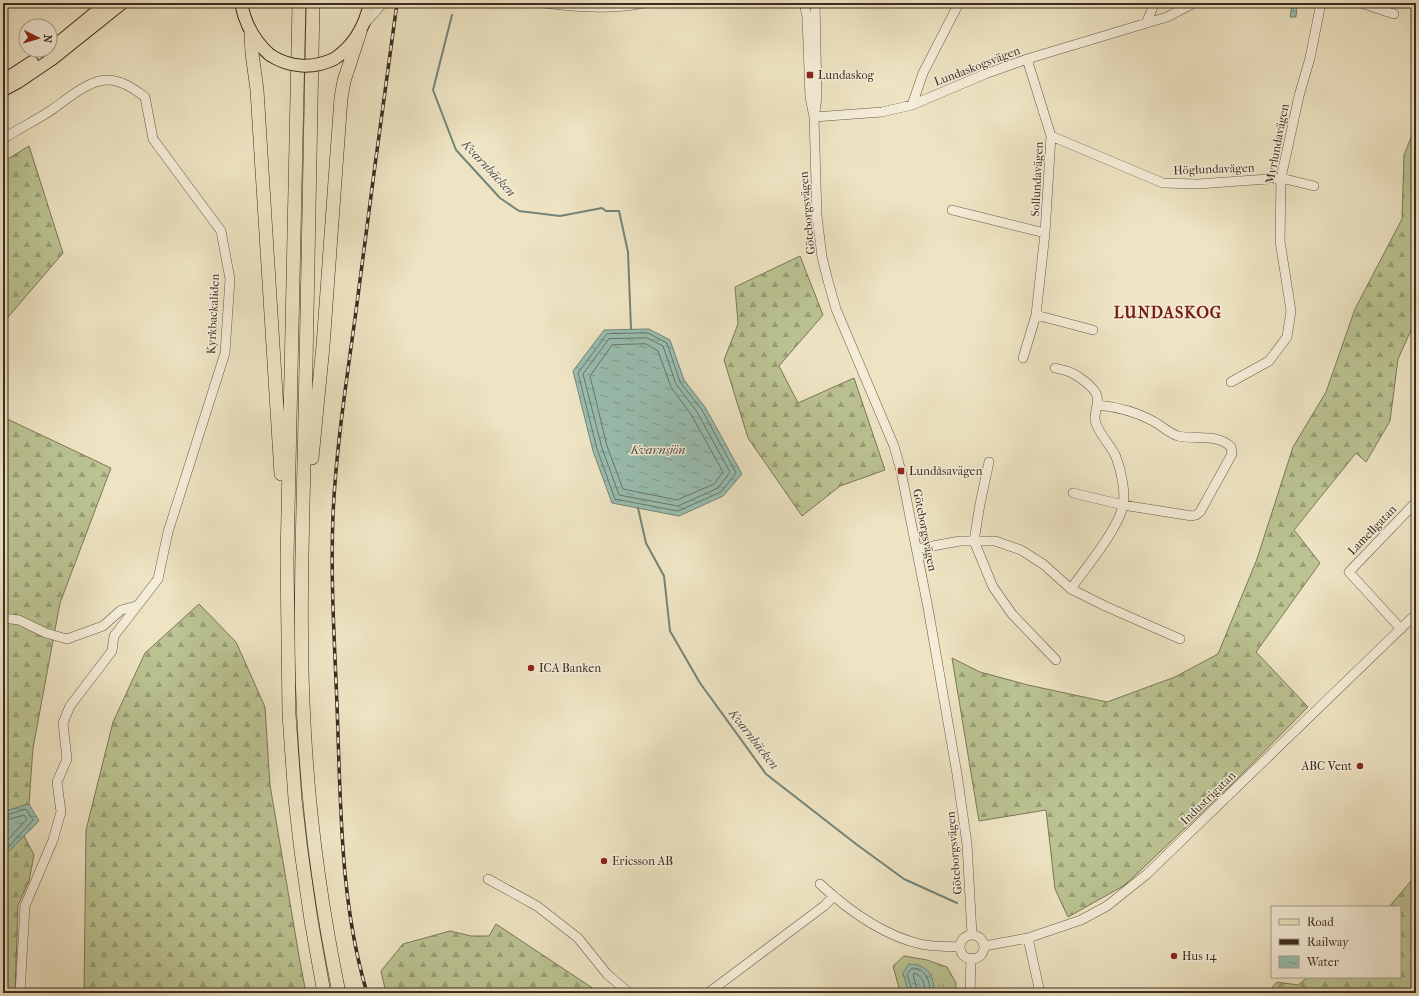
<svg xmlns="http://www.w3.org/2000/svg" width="1419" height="996" font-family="'IM FELL French Canon',serif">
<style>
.grass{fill:url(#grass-tufts);stroke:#7b7859}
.forest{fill:url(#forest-firs);stroke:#7b7859}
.water{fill:url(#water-ripples);stroke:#738478}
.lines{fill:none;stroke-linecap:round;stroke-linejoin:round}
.shore{stroke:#6a7669;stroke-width:1}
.stream{stroke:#738478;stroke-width:2}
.minor-casing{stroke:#685a49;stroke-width:10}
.major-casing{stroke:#3b2c20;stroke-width:14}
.highway-casing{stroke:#3b2c20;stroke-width:14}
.minor{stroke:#f4edd8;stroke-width:9}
.major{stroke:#eee4c3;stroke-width:12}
.highway{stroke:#eee4c3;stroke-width:13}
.rail-casing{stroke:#3b2c20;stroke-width:3.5}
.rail{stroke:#f4edd8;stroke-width:2;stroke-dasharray:6;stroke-linecap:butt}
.major-bridge-casing{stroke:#3b2c20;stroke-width:14;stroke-linecap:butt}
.major-bridge{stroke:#eee4c3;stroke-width:12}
.poi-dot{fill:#8f2418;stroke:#f4edd8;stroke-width:1.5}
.labels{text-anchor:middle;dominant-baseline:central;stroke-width:3;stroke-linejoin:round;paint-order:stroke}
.street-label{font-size:12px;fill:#3b2c20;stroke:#f4edd8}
.poi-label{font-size:12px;fill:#3b2c20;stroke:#f4edd8;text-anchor:start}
.water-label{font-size:13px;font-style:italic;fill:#525144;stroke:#f4edd8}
.district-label{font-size:16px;font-weight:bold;letter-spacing:1px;fill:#7a1f14;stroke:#f4edd8}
</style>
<defs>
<pattern id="grass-tufts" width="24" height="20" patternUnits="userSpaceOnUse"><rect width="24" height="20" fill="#bbc392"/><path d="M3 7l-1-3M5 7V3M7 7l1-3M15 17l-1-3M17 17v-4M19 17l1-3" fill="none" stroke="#999f77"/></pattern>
<pattern id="forest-firs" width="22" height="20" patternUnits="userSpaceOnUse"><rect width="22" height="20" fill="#bbc392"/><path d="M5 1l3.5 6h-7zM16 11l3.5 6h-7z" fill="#999f77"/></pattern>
<pattern id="water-ripples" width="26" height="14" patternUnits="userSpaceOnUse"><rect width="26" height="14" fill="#99bfb2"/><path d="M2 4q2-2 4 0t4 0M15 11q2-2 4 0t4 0" fill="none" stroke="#7e9b90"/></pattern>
</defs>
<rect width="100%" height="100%" fill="#eee4c3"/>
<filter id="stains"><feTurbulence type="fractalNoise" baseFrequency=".005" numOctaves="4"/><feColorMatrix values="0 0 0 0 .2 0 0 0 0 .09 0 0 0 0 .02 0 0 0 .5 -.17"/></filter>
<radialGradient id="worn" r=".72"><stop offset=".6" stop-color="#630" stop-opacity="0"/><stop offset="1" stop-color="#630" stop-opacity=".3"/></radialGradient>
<!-- grass -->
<path class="grass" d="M 904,956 L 927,960 L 947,967 L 956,983 L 956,993 L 934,993 L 934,988 L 907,987 L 910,993 L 904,993 L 899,988 L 893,966 Z"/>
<!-- forest -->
<path class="forest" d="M 1416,125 L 1416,319 L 1398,359 L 1390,421 L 1366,462 L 1356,453 L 1294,530 L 1320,563 L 1256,652 L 1308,707 L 1233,783 L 1125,885 L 1068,917 L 1055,889 L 1046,810 L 979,821 L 952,658 L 980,672 L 1028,685 L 1107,702 L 1175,677 L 1218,654 L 1257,559 L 1293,447 L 1326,392 L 1355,309 L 1402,219 L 1404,155 Z
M 29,146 L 63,253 L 3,323 L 3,162 Z
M 800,256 L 823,315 L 779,366 L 798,403 L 854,378 L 885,470 L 840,486 L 802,516 L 748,438 L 724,360 L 738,324 L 735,287 Z
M 3,405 L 5,418 L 111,468 L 60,603 L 33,748 L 29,804 L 3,812 Z
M 199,604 L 236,642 L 265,707 L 270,785 L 300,962 L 306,993 L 84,993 L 86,830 L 113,722 L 145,653 Z
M 24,836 L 34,855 L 29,881 L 18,905 L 15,993 L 3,993 L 3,864 L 7,853 Z
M 1416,875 L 1416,993 L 1267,993 L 1277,982 L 1298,985 L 1308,977 L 1400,977 L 1400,907 L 1389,907 Z
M 496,924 L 600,993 L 386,993 L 381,971 L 403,944 L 450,931 L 471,936 L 489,936 Z"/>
<!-- water -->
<path class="water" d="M 1292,5 L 1297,6 L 1296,17 L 1290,17 Z
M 649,329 L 670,340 L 684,380 L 705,407 L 742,474 L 723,496 L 679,516 L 612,503 L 593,451 L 573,371 L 604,330 Z
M 29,804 L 39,821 L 7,853 L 3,864 L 3,812 Z
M 909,964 C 928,965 934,975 934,993 L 910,993 L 907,987 L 903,973 Z"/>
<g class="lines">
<!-- shore -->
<path class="shore" d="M 648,333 L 667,343 L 680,382 L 702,410 L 736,473 L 721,492 L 678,511 L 615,499 L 597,449 L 578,373 L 607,334 Z
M 647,338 L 663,346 L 676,384 L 697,412 L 730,472 L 718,488 L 678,506 L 619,495 L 602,448 L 583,374 L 609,339 Z
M 646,344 L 658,351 L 671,387 L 692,416 L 723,472 L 714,484 L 677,500 L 623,489 L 607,446 L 590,376 L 612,345 Z
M 3,816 L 26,809 L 33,820 L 3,853
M 3,821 L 24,815 L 27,819 L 3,845
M 913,993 L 907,974 L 912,968 C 926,968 930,981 930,993
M 918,993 L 913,975 L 914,973 C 923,976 925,984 925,993"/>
<!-- stream -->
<path class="stream" d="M 452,15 L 433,90 L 456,150 L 500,198 L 519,211 L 560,216 L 602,208 L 606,211 L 619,211 L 628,252 L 631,329
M 638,508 L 646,543 L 664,576 L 670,631 L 700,683 L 766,774 L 856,844 L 904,879 L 957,903"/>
<defs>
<path id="minor" d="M 544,3 C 577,7 610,10 643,3
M 804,3 L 807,17 L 810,97 L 814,117 L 817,216 L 822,257 L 828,281 L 836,309 L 894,446 L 901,471 L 928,608 L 957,774 L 967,844 L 972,935
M 1361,3 L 1394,14
M 366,22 L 383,3
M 1146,23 L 1155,3
M 912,105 L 923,73 L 959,3
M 815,112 L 817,97 L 815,3
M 814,117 L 882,112 L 912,105 L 985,74 L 1027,59 L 1167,17 L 1194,3
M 1051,136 L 1163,183 L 1198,184 L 1281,178 L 1314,186
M 3,139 C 18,129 35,121 50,111 C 65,101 88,80 107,80 C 122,80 134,89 145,97 L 153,139 L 221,231 L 230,279 L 225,353 L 168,532 L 158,579 L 114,636 L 112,651 L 70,706 L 63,723 L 67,759 L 57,782 L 61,812 L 53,840 L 25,906 L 20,993
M 952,210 L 1045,233
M 1036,315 L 1093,330
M 1023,358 L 1036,315 L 1045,233 L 1051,136 L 1027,59
M 1055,368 C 1059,369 1063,370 1067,371 C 1076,374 1095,387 1097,396 C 1099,405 1094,412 1095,420 C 1098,434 1111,445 1116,457 C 1121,470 1126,493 1123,506 C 1117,531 1086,567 1071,589
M 1231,382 L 1269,361 L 1287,337 L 1291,311 L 1280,241 L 1281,178 L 1299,96 L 1310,58 L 1321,3
M 989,462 L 980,504 L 974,541 L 993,587 L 1012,614 L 1056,660
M 1073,493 L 1123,505 L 1192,516 L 1196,515 L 1200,512 L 1232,454 L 1231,447 C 1217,433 1195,440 1178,436 C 1168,433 1160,424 1151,420 C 1134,411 1117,407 1098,405
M 916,549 L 960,541 L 995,541 L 1021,550 L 1043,564 L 1071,589 L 1105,606 L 1180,639
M 3,618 L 19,620 L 46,633 L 67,639 L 103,626 L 121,610 L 136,606
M 1401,629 L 1349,572 L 1416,502
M 488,879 L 537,906 L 578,938 L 607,974 L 629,993
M 820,884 C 848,910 883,935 920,944 C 933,947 947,946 960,947
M960 947a12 12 0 1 1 24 0a12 12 0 1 1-24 0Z
M 1028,938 L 1040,993
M 984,946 L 1028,938 L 1081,920 L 1107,906 L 1147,874 L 1416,614
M 708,993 L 824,906 L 834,896
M 970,993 L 971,958"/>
<path id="major" d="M 241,3 C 245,24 254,41 270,55
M 50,50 L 107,3
M 334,59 C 354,46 365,26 370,3
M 3,81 L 32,62
M 3,90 L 18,82 L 52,59 L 122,3"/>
<path id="highway" d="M 299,3 L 287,559 L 289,714 L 295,799 L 301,851 L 311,920 L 324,993
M 313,3 C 311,141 308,279 305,417 C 303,525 298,633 305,741 C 310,826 322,910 339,993
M 251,33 L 252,53 L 257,90 L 281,474
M 312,458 L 323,346 L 341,98 L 344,81 L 360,32"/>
</defs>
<!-- minor casing -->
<use href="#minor" class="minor-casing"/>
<!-- major casing -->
<use href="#major" class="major-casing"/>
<!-- highway casing -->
<use href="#highway" class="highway-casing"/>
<!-- minor -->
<use href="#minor" class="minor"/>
<!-- major -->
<use href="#major" class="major"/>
<!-- highway -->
<use href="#highway" class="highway"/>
<defs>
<path id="rail" d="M 367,993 C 342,909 341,822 338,735 C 336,662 330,588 333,515 C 336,447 347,378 356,311 C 369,208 383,106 397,3"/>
</defs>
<!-- rail casing -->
<use href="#rail" class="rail-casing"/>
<!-- rail -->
<use href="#rail" class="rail"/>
<defs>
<path id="major-bridge" d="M 270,55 C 290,68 313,69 334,59"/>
</defs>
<!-- major-bridge casing -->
<use href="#major-bridge" class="major-bridge-casing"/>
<!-- major-bridge -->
<use href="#major-bridge" class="major-bridge"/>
</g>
<!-- markers -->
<g class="poi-dot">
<rect x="806" y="71" width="8" height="8" rx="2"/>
<rect x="897" y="467" width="8" height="8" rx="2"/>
<circle cx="531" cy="668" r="4"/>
<circle cx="1360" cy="766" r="4"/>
<circle cx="604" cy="861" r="4"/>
<circle cx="1174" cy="956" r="4"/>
</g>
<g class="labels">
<!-- street labels -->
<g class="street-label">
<text transform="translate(977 66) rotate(-21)">Lundaskogsvägen</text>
<text transform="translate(1277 144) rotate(-79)">Myrlundavägen</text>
<text transform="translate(1214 169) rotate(-2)">Höglundavägen</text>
<text transform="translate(1037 179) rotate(-87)">Sollundavägen</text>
<text transform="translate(807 213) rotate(-95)">Göteborgsvägen</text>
<text transform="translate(213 314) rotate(-87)">Kyrkbackaliden</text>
<text transform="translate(925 530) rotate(79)">Göteborgsvägen</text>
<text transform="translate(1372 530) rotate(-46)">Lamellgatan</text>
<text transform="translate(1208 798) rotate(-44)">Industrigatan</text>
<text transform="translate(954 853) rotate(-95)">Göteborgsvägen</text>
</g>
<!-- poi labels -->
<g class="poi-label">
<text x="818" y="75">Lundaskog</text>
<text x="909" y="471">Lundåsavägen</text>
<text x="539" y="668">ICA Banken</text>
<text x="1352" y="766" text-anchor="end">ABC Vent</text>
<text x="612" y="861">Ericsson AB</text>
<text x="1182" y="956">Hus 14</text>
</g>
<!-- water labels -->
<g class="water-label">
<text transform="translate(489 168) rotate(47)">Kvarnbäcken</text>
<text x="658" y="449">Kvarnsjön</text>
<text transform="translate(754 739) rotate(52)">Kvarnbäcken</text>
</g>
<!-- district labels -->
<g class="district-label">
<text x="1168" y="312">LUNDASKOG</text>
</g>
</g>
<!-- margin -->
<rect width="1419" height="996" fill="none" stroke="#eee4c3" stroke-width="16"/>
<rect x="4" y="4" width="1411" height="988" fill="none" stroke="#3b2c20" stroke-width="2"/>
<rect x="8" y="8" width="1403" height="980" fill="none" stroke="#3b2c20"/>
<!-- legend -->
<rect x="1271" y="906" width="130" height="72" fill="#f4edd8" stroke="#aaa08e"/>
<rect x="1279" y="919" width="20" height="6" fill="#eee4c3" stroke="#aaa08e"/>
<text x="1307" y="926" font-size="12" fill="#3b2c20">Road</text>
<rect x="1279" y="939" width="20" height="6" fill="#3b2c20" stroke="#aaa08e"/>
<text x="1307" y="946" font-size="12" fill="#3b2c20">Railway</text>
<rect x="1279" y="956" width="20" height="12" fill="url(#water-ripples)" stroke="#aaa08e"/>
<text x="1307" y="966" font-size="12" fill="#3b2c20">Water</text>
<!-- north arrow -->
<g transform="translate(38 38) rotate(95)"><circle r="19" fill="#f4edd8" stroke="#aaa08e"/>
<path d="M0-3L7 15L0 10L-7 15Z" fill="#8f2418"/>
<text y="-6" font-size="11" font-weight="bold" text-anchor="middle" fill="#3b2c20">N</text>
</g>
<rect width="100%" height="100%" filter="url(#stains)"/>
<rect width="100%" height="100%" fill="url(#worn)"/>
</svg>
